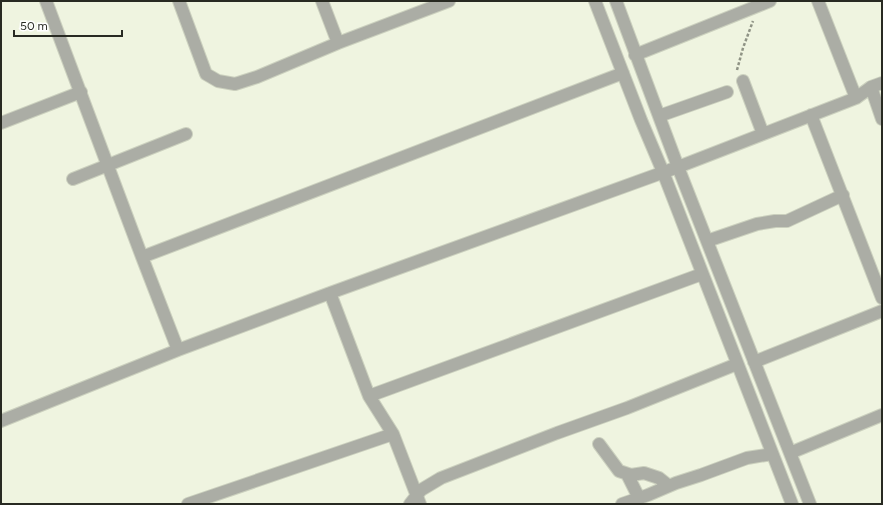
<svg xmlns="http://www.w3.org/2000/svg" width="883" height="505" font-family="Figtree,sans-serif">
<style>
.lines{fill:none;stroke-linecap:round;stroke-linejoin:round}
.minor-casing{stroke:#cbd0be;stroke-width:14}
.path{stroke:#8f9385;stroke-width:2.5;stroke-dasharray:3 2;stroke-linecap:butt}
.minor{stroke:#abada5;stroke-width:12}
</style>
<rect width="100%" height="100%" fill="#eff4e0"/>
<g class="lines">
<defs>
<path id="minor" d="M 46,1 L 142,257 L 178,350
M 179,1 L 206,74 L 218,81 L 235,84 L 257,77 L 338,43 L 449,1
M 322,1 L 338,43
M 595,1 L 641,120 L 663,172 L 792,504
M 616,1 L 678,167 L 810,504
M 818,1 L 856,98
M 635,55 L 770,1
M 743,81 L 763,134
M 871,87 L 882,119
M 811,115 L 882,298
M 659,116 L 727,92
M 1,123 L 81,92
M 73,179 L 186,134
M 707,241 L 757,224 L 775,221 L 787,221 L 843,195
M 142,257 L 623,73
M 330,293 L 369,396 L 393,434 L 420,504
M 754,362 L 882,311
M 369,396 L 702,274
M 1,421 L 178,350 L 330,293 L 678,167 L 856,98 L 871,87 L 882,83
M 599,444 L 619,471 L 631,475 L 644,473 L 659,478 L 669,486
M 790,453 L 882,415
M 627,474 L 639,498
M 188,504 L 393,434
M 410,504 L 421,490 L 441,478 L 557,433 L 627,408 L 737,364
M 622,504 L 648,495 L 676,483 L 701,475 L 747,458 L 772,454"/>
</defs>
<!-- minor casing -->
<use href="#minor" class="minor-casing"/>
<!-- path -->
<path class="path" d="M 737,70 L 743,48 L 753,21"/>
<!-- minor -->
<use href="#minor" class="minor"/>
</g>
<!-- border -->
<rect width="883" height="505" fill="none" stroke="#282a22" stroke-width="4"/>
<!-- scale -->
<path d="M14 30v6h108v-6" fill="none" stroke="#282a22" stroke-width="2"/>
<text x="20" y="30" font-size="12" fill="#282a22" stroke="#ffffff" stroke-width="3" paint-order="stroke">50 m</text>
</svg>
